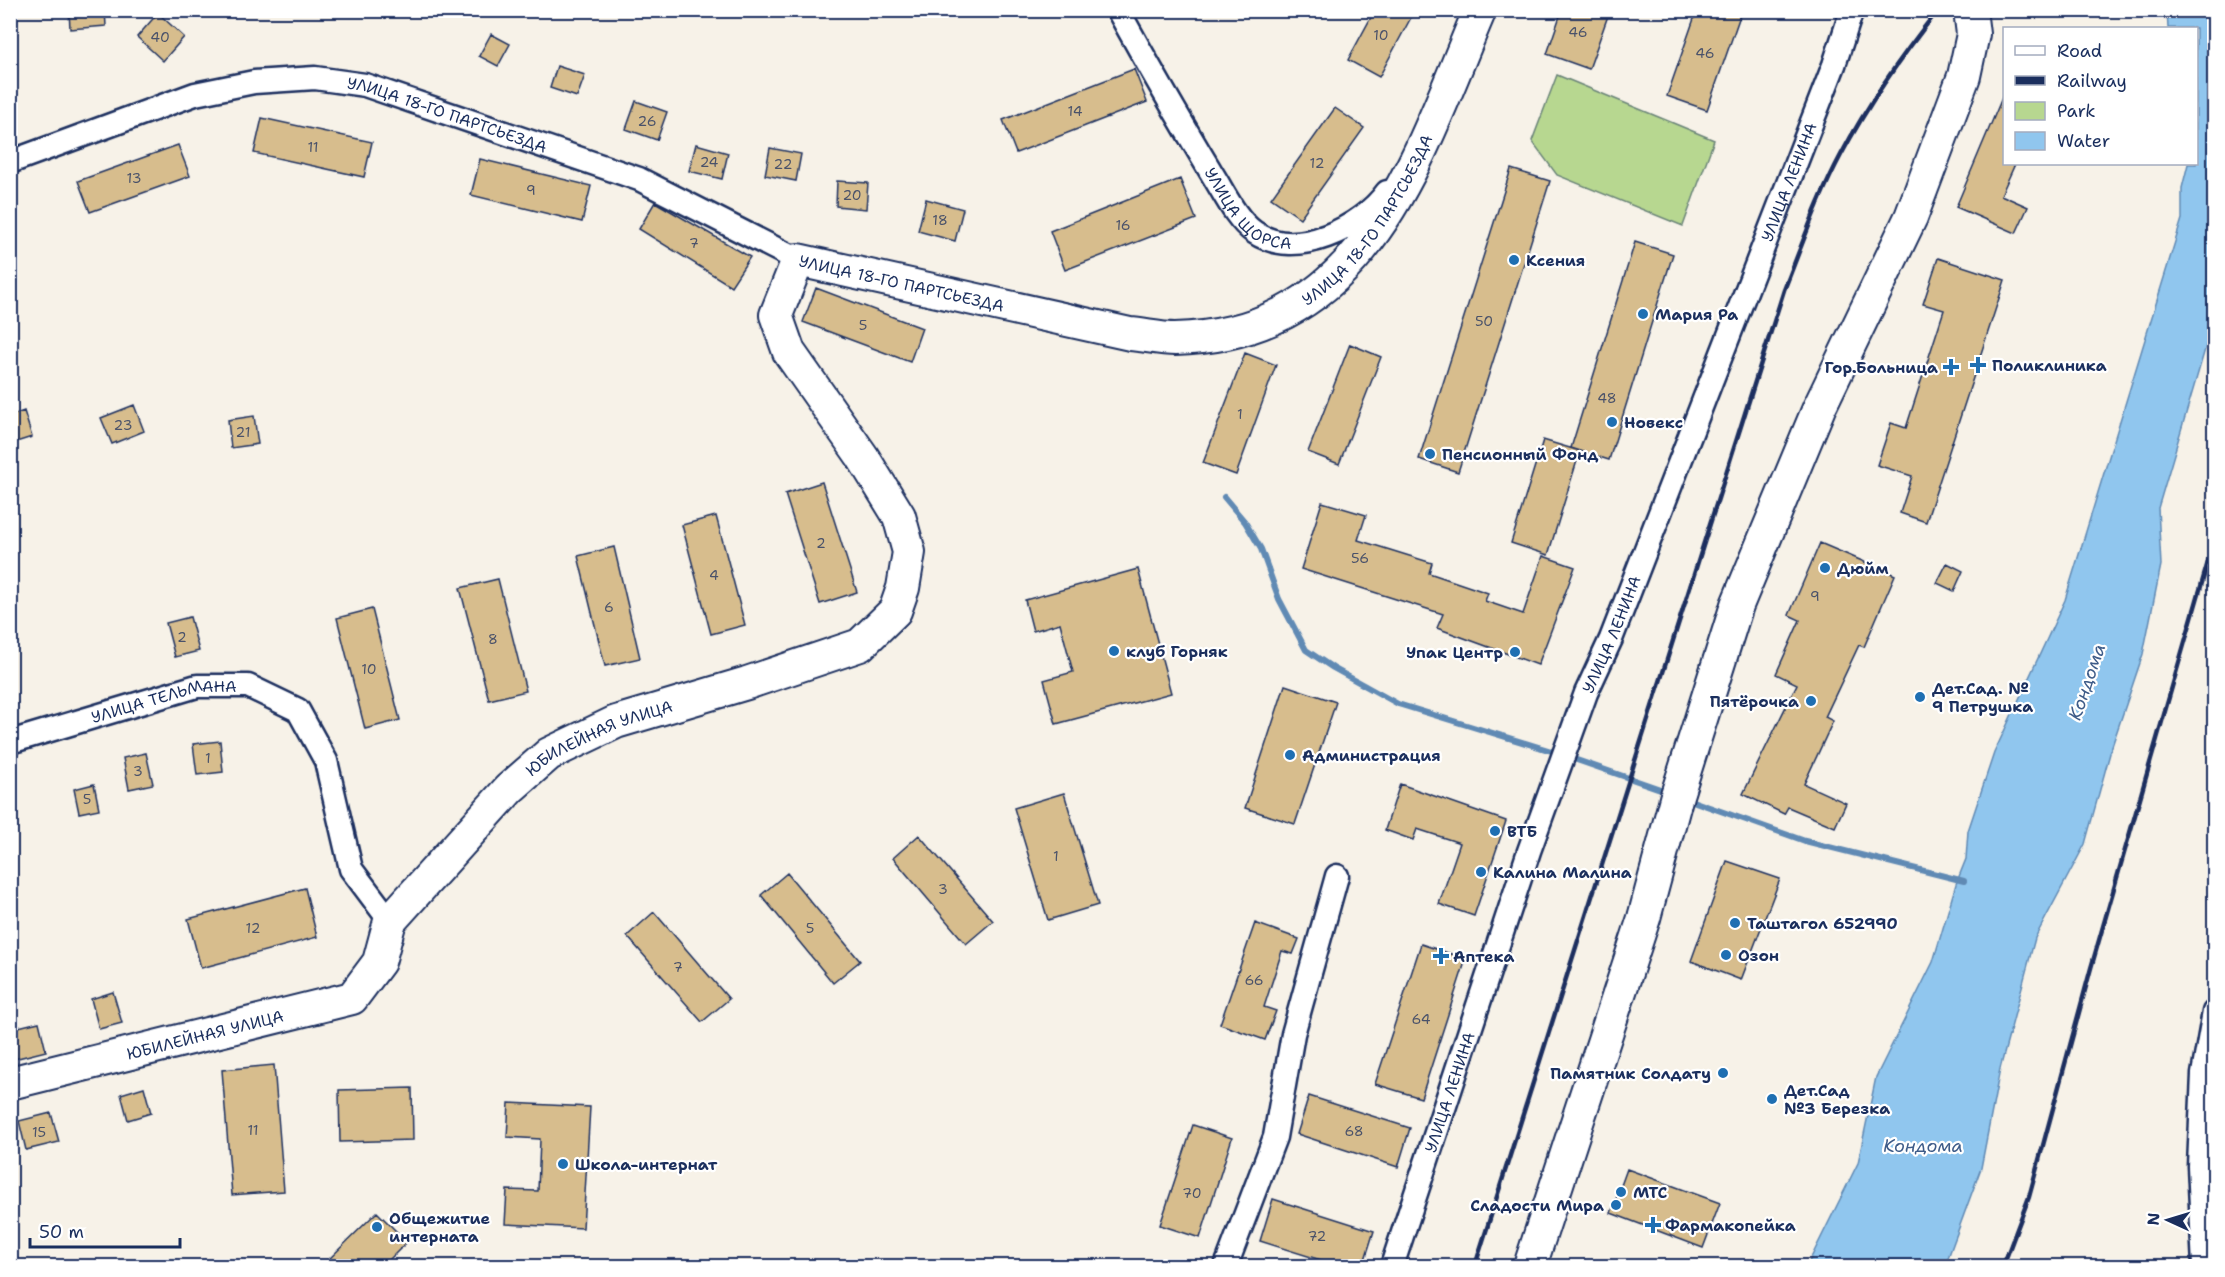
<svg xmlns="http://www.w3.org/2000/svg" width="2225" height="1277" font-family="'Shantell Sans',sans-serif">
<style>
.green{fill:#b7d790;stroke:#698377;stroke-width:1.5}
.water{fill:#90c6ee;stroke:#618ab4;stroke-width:1.5}
.lines{fill:none;stroke-linecap:round;stroke-linejoin:round}
.stream{stroke:#618ab4;stroke-width:6}
.building{fill:#d7bd8d;stroke:#1b2f5e;stroke-width:1.5}
.street-casing{stroke:#1b2f5e;stroke-width:27}
.secondary-casing{stroke:#1b2f5e;stroke-width:36}
.street{stroke:#fff;stroke-width:22}
.secondary{stroke:#fff;stroke-width:32}
.rail{stroke:#1b2f5e;stroke-width:4.5}
.poi-dot{fill:#1f6fb2;stroke:#fff;stroke-width:2}
.labels{text-anchor:middle;dominant-baseline:central;stroke-width:4.5;stroke-linejoin:round;paint-order:stroke}
.number-label{font-size:14px;fill:#4a526a}
.street-label{font-size:16px;fill:#1b2f5e;stroke:#fff}
.poi-label{font-size:16px;font-weight:bold;fill:#1b2f5e;stroke:#fff;text-anchor:start}
.water-label{font-size:18px;font-style:italic;fill:#3e5c89;stroke:#fff}
</style>
<rect width="100%" height="100%" fill="#f7f2e8"/>
<filter id="ink" filterUnits="userSpaceOnUse"><feTurbulence type="fractalNoise" baseFrequency=".0167" numOctaves="2"/><feDisplacementMap in="SourceGraphic" scale="12" xChannelSelector="R" yChannelSelector="G"/><feConvolveMatrix kernelMatrix="1 2 1 2 8 2 1 2 1" color-interpolation-filters="sRGB"/></filter>
<g filter="url(#ink)">
<!-- green -->
<path class="green" d="M 1557,75 L 1714,140 L 1683,226 L 1557,175 L 1532,141 Z"/>
<!-- water -->
<path class="water" d="M 2167,11 L 2214,11 L 2214,319 L 2158,508 L 2161,565 L 2143,654 L 2112,746 L 2085,844 L 2035,938 L 2000,1069 L 1981,1168 L 1945,1266 L 1807,1266 L 1858,1163 L 1876,1077 L 1933,962 L 1956,884 L 1966,859 L 1968,831 L 1994,753 L 2065,600 L 2182,219 L 2182,188 L 2188,164 L 2196,164 L 2196,28 L 2168,28 Z"/>
<g class="lines">
<!-- stream -->
<path class="stream" d="M 1224,497 L 1245,522 L 1261,549 L 1279,599 L 1306,650 L 1333,668 L 1398,704 L 1558,753
M 1568,757 L 1669,792
M 1684,798 L 1805,841 L 1964,881"/>
</g>
<!-- building -->
<path class="building" d="M 69,10 L 105,10 L 106,26 L 70,29 Z
M 1375,10 L 1415,10 L 1379,77 L 1348,60 Z
M 1562,10 L 1610,10 L 1589,69 L 1547,54 Z
M 1697,10 L 1742,10 L 1707,110 L 1667,96 Z
M 158,13 L 184,37 L 163,61 L 137,37 Z
M 491,34 L 510,44 L 498,66 L 479,56 Z
M 557,66 L 585,75 L 577,97 L 550,88 Z
M 1134,69 L 1147,102 L 1016,153 L 1003,120 Z
M 2004,93 L 2004,164 L 2015,164 L 2001,195 L 2028,207 L 2016,233 L 1956,207 Z
M 636,101 L 667,112 L 657,140 L 626,129 Z
M 1335,108 L 1364,128 L 1300,218 L 1271,198 Z
M 262,118 L 372,142 L 364,177 L 254,153 Z
M 696,144 L 728,153 L 722,179 L 689,171 Z
M 178,145 L 190,176 L 90,212 L 78,181 Z
M 770,148 L 801,154 L 796,181 L 765,175 Z
M 480,159 L 591,186 L 582,222 L 471,195 Z
M 1511,169 L 1550,181 L 1458,472 L 1419,459 Z
M 1180,179 L 1196,219 L 1065,270 L 1050,231 Z
M 837,181 L 868,183 L 866,209 L 836,206 Z
M 926,199 L 963,209 L 955,241 L 918,231 Z
M 655,202 L 750,257 L 731,286 L 639,229 Z
M 1635,242 L 1673,254 L 1609,460 L 1571,448 Z
M 1938,258 L 2005,280 L 1926,522 L 1900,513 L 1912,476 L 1877,465 L 1891,423 L 1906,428 L 1944,310 L 1923,304 Z
M 816,288 L 922,328 L 910,362 L 803,322 Z
M 1350,344 L 1381,357 L 1339,464 L 1308,452 Z
M 1245,353 L 1276,365 L 1236,475 L 1203,463 Z
M 134,405 L 144,431 L 112,444 L 101,418 Z
M 24,411 L 32,437 L 10,444 L 10,416 Z
M 254,416 L 258,444 L 231,448 L 228,420 Z
M 1543,440 L 1580,451 L 1548,555 L 1511,543 Z
M 822,482 L 857,592 L 820,604 L 785,494 Z
M 1322,502 L 1366,515 L 1358,540 L 1432,563 L 1429,573 L 1488,593 L 1485,601 L 1523,614 L 1543,556 L 1575,567 L 1538,665 L 1437,628 L 1443,614 L 1301,569 Z
M 716,516 L 745,625 L 711,634 L 682,525 Z
M 1820,543 L 1895,575 L 1864,647 L 1859,645 L 1825,717 L 1833,721 L 1804,784 L 1846,803 L 1835,827 L 1788,807 L 1784,814 L 1743,794 L 1797,684 L 1776,674 L 1800,620 L 1789,615 Z
M 614,547 L 640,658 L 605,666 L 578,556 Z
M 1947,563 L 1963,571 L 1954,591 L 1937,583 Z
M 1138,569 L 1171,693 L 1056,724 L 1044,680 L 1073,672 L 1060,623 L 1033,631 L 1025,600 Z
M 498,579 L 526,691 L 489,700 L 460,588 Z
M 372,609 L 400,720 L 365,729 L 337,618 Z
M 190,617 L 199,651 L 175,657 L 166,623 Z
M 1285,685 L 1336,702 L 1295,824 L 1245,808 Z
M 220,741 L 223,772 L 197,775 L 193,744 Z
M 146,753 L 153,784 L 129,789 L 123,758 Z
M 94,784 L 99,809 L 79,813 L 74,789 Z
M 1400,784 L 1506,821 L 1474,916 L 1439,904 L 1460,843 L 1417,829 L 1413,840 L 1385,830 Z
M 1064,793 L 1098,905 L 1048,920 L 1014,808 Z
M 919,835 L 993,921 L 966,944 L 893,858 Z
M 1727,861 L 1780,879 L 1741,980 L 1691,961 Z
M 787,873 L 860,961 L 833,983 L 761,895 Z
M 305,888 L 317,937 L 201,968 L 188,919 Z
M 654,912 L 729,999 L 702,1022 L 627,936 Z
M 1255,923 L 1299,939 L 1293,954 L 1282,951 L 1264,1007 L 1276,1011 L 1265,1040 L 1220,1024 Z
M 1421,944 L 1466,959 L 1421,1098 L 1375,1084 Z
M 113,992 L 122,1023 L 99,1029 L 91,999 Z
M 39,1022 L 46,1051 L 14,1059 L 10,1029 Z
M 274,1065 L 284,1191 L 232,1195 L 222,1070 Z
M 144,1087 L 151,1113 L 128,1120 L 121,1094 Z
M 412,1088 L 413,1140 L 340,1142 L 339,1090 Z
M 1309,1096 L 1410,1128 L 1398,1167 L 1297,1134 Z
M 509,1103 L 590,1107 L 583,1228 L 505,1224 L 507,1190 L 538,1191 L 540,1139 L 507,1137 Z
M 51,1113 L 59,1142 L 26,1150 L 19,1121 Z
M 1193,1125 L 1232,1138 L 1200,1238 L 1160,1225 Z
M 1627,1169 L 1720,1203 L 1703,1248 L 1611,1213 Z
M 1273,1199 L 1374,1231 L 1363,1266 L 1340,1266 L 1260,1241 Z
M 377,1212 L 407,1242 L 383,1266 L 322,1266 Z"/>
<g class="lines">
<defs>
<g id="street">
<path id="s1" d="M 1118,10 C 1149,67 1181,122 1214,177 C 1225,195 1237,220 1254,232 C 1296,261 1362,227 1387,192"/>
<path id="s2" d="M 10,162 L 195,94 L 254,82 L 315,78 L 365,85 L 639,179 L 798,260"/>
<path id="s3" d="M 10,742 L 197,686 L 248,686 L 298,710 L 326,761 L 351,869 L 390,921"/>
<path d="M 1226,1266 L 1275,1137 L 1293,1034 L 1337,876"/>
<path id="s4" d="M 1392,1266 L 1529,851 L 1586,693 L 1611,639 L 1834,65 L 1852,10"/>
<path d="M 2204,1266 L 2199,1166 L 2203,1074 L 2214,1012"/>
</g>
<g id="secondary">
<path id="s5" d="M 10,1083 L 352,998 L 379,962 L 390,921 L 509,789 L 549,754 L 616,722 L 747,683 L 860,645 L 895,611 L 903,588 L 909,552 L 899,516 L 862,456 L 789,352 L 776,315 L 798,260 L 1130,334 C 1144,335 1160,339 1175,339 C 1369,334 1417,157 1480,10"/>
<path d="M 1530,1266 L 1644,918 L 1677,795 L 1737,605 L 1819,408 L 1911,217 L 1964,76 L 1973,34 L 1970,10"/>
</g>
</defs>
<!-- street casing -->
<use href="#street" class="street-casing"/>
<!-- secondary casing -->
<use href="#secondary" class="secondary-casing"/>
<!-- street -->
<use href="#street" class="street"/>
<!-- secondary -->
<use href="#secondary" class="secondary"/>
<!-- rail -->
<path class="rail" d="M 1475,1266 L 1784,290 C 1802,245 1818,198 1841,155 C 1868,104 1902,55 1938,10
M 2003,1266 L 2029,1197 L 2091,968 L 2214,541"/>
</g>
</g>
<!-- markers -->
<g class="poi-dot">
<circle cx="1514" cy="260" r="6"/>
<circle cx="1643" cy="314" r="6"/>
<path d="M1975 356h6v6h6v6h-6v6h-6v-6h-6v-6h6z"/>
<path d="M1948 358h6v6h6v6h-6v6h-6v-6h-6v-6h6z"/>
<circle cx="1612" cy="422" r="6"/>
<circle cx="1430" cy="454" r="6"/>
<circle cx="1825" cy="568" r="6"/>
<circle cx="1114" cy="651" r="6"/>
<circle cx="1515" cy="652" r="6"/>
<circle cx="1920" cy="697" r="6"/>
<circle cx="1811" cy="701" r="6"/>
<circle cx="1290" cy="755" r="6"/>
<circle cx="1495" cy="831" r="6"/>
<circle cx="1481" cy="872" r="6"/>
<circle cx="1735" cy="923" r="6"/>
<circle cx="1726" cy="955" r="6"/>
<path d="M1438 947h6v6h6v6h-6v6h-6v-6h-6v-6h6z"/>
<circle cx="1723" cy="1073" r="6"/>
<circle cx="1772" cy="1099" r="6"/>
<circle cx="563" cy="1164" r="6"/>
<circle cx="1621" cy="1192" r="6"/>
<circle cx="1616" cy="1205" r="6"/>
<path d="M1650 1216h6v6h6v6h-6v6h-6v-6h-6v-6h6z"/>
<circle cx="377" cy="1227" r="6"/>
</g>
<g class="labels">
<!-- number labels -->
<g class="number-label">
<text x="1578" y="32">46</text>
<text x="1381" y="35">10</text>
<text x="160" y="37">40</text>
<text x="1705" y="53">46</text>
<text x="1075" y="111">14</text>
<text x="647" y="121">26</text>
<text x="313" y="147">11</text>
<text x="709" y="162">24</text>
<text x="1317" y="163">12</text>
<text x="783" y="164">22</text>
<text x="134" y="178">13</text>
<text x="531" y="190">9</text>
<text x="852" y="195">20</text>
<text x="940" y="220">18</text>
<text x="1123" y="225">16</text>
<text x="694" y="243">7</text>
<text x="1484" y="321">50</text>
<text x="863" y="325">5</text>
<text x="1607" y="398">48</text>
<text x="1240" y="414">1</text>
<text x="123" y="425">23</text>
<text x="243" y="432">21</text>
<text x="821" y="543">2</text>
<text x="1360" y="558">56</text>
<text x="714" y="575">4</text>
<text x="1815" y="596">9</text>
<text x="609" y="607">6</text>
<text x="182" y="637">2</text>
<text x="493" y="639">8</text>
<text x="369" y="669">10</text>
<text x="208" y="758">1</text>
<text x="138" y="771">3</text>
<text x="87" y="799">5</text>
<text x="1056" y="856">1</text>
<text x="943" y="889">3</text>
<text x="253" y="928">12</text>
<text x="810" y="928">5</text>
<text x="678" y="967">7</text>
<text x="1254" y="980">66</text>
<text x="1421" y="1019">64</text>
<text x="253" y="1130">11</text>
<text x="1354" y="1131">68</text>
<text x="39" y="1132">15</text>
<text x="1192" y="1193">70</text>
<text x="1317" y="1236">72</text>
</g>
<!-- street labels -->
<g class="street-label">
<text stroke="none"><textPath href="#s2" startOffset="456">УЛИЦА 18-ГО ПАРТСЬЕЗДА</textPath></text>
<text stroke="none"><textPath href="#s4" startOffset="1155">УЛИЦА ЛЕНИНА</textPath></text>
<text stroke="none"><textPath href="#s1" startOffset="242">УЛИЦА ЩОРСА</textPath></text>
<text stroke="none"><textPath href="#s5" startOffset="2070">УЛИЦА 18-ГО ПАРТСЬЕЗДА</textPath></text>
<text stroke="none"><textPath href="#s5" startOffset="1550">УЛИЦА 18-ГО ПАРТСЬЕЗДА</textPath></text>
<text stroke="none"><textPath href="#s4" startOffset="669">УЛИЦА ЛЕНИНА</textPath></text>
<text stroke="none"><textPath href="#s3" startOffset="160">УЛИЦА ТЕЛЬМАНА</textPath></text>
<text stroke="none"><textPath href="#s5" startOffset="723">ЮБИЛЕЙНАЯ УЛИЦА</textPath></text>
<text stroke="none"><textPath href="#s5" startOffset="201">ЮБИЛЕЙНАЯ УЛИЦА</textPath></text>
<text stroke="none"><textPath href="#s4" startOffset="183">УЛИЦА ЛЕНИНА</textPath></text>
</g>
<!-- poi labels -->
<g class="poi-label">
<text x="1526" y="260">Ксения</text>
<text x="1655" y="314">Мария Ра</text>
<text x="1992" y="365">Поликлиника</text>
<text x="1938" y="367" text-anchor="end">Гор.Больница</text>
<text x="1624" y="422">Новекс</text>
<text x="1442" y="454">Пенсионный Фонд</text>
<text x="1837" y="568">Дюйм</text>
<text x="1126" y="651">клуб Горняк</text>
<text x="1503" y="652" text-anchor="end">Упак Центр</text>
<text x="1932" y="688">Дет.Сад. №<tspan x="1932" dy="18">9 Петрушка</tspan></text>
<text x="1799" y="701" text-anchor="end">Пятёрочка</text>
<text x="1302" y="755">Администрация</text>
<text x="1507" y="831">ВТБ</text>
<text x="1493" y="872">Калина Малина</text>
<text x="1747" y="923">Таштагол 652990</text>
<text x="1738" y="955">Озон</text>
<text x="1453" y="956">Аптека</text>
<text x="1711" y="1073" text-anchor="end">Памятник Солдату</text>
<text x="1784" y="1090">Дет.Сад<tspan x="1784" dy="18">№3 Березка</tspan></text>
<text x="575" y="1164">Школа-интернат</text>
<text x="1633" y="1192">МТС</text>
<text x="1604" y="1205" text-anchor="end">Сладости Мира</text>
<text x="389" y="1218">Общежитие<tspan x="389" dy="18">интерната</tspan></text>
<text x="1665" y="1225">Фармакопейка</text>
</g>
<!-- water labels -->
<g class="water-label">
<text transform="translate(2087 682) rotate(-71)">Кондома</text>
<text x="1923" y="1146">Кондома</text>
</g>
</g>
<!-- margin -->
<rect width="2225" height="1277" fill="none" stroke="#fff" stroke-width="36"/>
<rect x="18" y="18" width="2189" height="1241" fill="none" stroke="#1b2f5e" stroke-width="2" filter="url(#ink)"/>
<!-- legend -->
<rect x="2003" y="27" width="195" height="138" fill="#ffffff" stroke="#a4acbf" stroke-width="1.5"/>
<rect x="2015" y="46" width="30" height="9" fill="#ffffff" stroke="#a4acbf" stroke-width="1.5"/>
<text x="2057" y="57" font-size="18" fill="#1b2f5e">Road</text>
<rect x="2015" y="76" width="30" height="9" fill="#1b2f5e" stroke="#a4acbf" stroke-width="1.5"/>
<text x="2057" y="87" font-size="18" fill="#1b2f5e">Railway</text>
<rect x="2015" y="102" width="30" height="18" fill="#b7d790" stroke="#a4acbf" stroke-width="1.5"/>
<text x="2057" y="117" font-size="18" fill="#1b2f5e">Park</text>
<rect x="2015" y="132" width="30" height="18" fill="#90c6ee" stroke="#a4acbf" stroke-width="1.5"/>
<text x="2057" y="147" font-size="18" fill="#1b2f5e">Water</text>
<!-- north arrow -->
<g transform="translate(2168 1220) rotate(274)" stroke="#ffffff" stroke-width="4.5" paint-order="stroke">
<path d="M0-4.5L10 22L0 15L-10 22Z" fill="#1b2f5e"/>
<text y="-9" font-size="16" font-weight="bold" text-anchor="middle" fill="#1b2f5e">N</text>
</g>
<!-- scale -->
<path d="M30 1238v9h150v-9" fill="none" stroke="#1b2f5e" stroke-width="3"/>
<text x="39" y="1238" font-size="18" fill="#1b2f5e" stroke="#ffffff" stroke-width="4.5" paint-order="stroke">50 m</text>
</svg>
